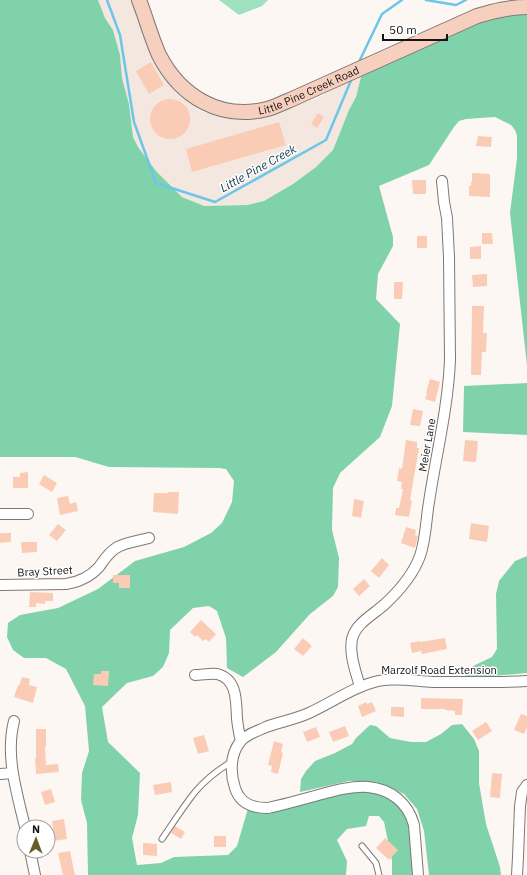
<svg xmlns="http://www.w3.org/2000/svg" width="527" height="875" font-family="'IBM Plex Sans',sans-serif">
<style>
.built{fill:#f3e7e0}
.green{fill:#9fe0bf}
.forest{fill:#80d2aa}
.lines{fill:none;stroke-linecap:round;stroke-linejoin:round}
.stream{stroke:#6cc6e9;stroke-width:2.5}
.building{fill:#faccb6}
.lane-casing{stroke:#7d7875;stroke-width:7}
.street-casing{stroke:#7d7875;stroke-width:12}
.secondary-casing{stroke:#7d7875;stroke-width:16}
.lane{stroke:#fff;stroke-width:5}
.street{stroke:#fff;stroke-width:10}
.secondary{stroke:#f7cfbf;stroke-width:14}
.labels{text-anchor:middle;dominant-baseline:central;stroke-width:3;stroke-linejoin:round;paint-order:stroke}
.street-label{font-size:11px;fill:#161413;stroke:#fff}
.water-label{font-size:12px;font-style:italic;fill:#184150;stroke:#fff}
</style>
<rect width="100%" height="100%" fill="#fdf7f4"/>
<!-- built -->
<path class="built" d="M 98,0 L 133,0 L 153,56 L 174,89 L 199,110 L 218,117 L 254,119 L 318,98 L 362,73 L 356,97 L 349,110 L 333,150 L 316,167 L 293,184 L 264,201 L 247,205 L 203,206 L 182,197 L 156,171 L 138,147 L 133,137 L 129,104 L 122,78 L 120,55 L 113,30 L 105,18 Z"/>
<!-- green -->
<path class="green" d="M 219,0 L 268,0 L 262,6 L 239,15 Z"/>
<!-- forest -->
<path class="forest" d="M 0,0 L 98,0 L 105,18 L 113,30 L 120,55 L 122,78 L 129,104 L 133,137 L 138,147 L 156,171 L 182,197 L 204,206 L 247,205 L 264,201 L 293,184 L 316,167 L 333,150 L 349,110 L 356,97 L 362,73 L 486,20 L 516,14 L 527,14 L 527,365 L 510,213 L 517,158 L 517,136 L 515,130 L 511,125 L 495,117 L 466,119 L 459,121 L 454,127 L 429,165 L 379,186 L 393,237 L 393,246 L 378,274 L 376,299 L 400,324 L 392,406 L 380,437 L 340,473 L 333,488 L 332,530 L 339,558 L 338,587 L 333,596 L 310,614 L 276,652 L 243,677 L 227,668 L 226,638 L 217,611 L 209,606 L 193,608 L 170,630 L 169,653 L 163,667 L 153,676 L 127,683 L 102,707 L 108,742 L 140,773 L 138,815 L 132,838 L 137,865 L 161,863 L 174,857 L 228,855 L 237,846 L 249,805 L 254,807 L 339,790 L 380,789 L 409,810 L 418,875 L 392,875 L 392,861 L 384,822 L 379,816 L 369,816 L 366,826 L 347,829 L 337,840 L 347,861 L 346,875 L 88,875 L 87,823 L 81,800 L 82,773 L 89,751 L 85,706 L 66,669 L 46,658 L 24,658 L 13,650 L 7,637 L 8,623 L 20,615 L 58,608 L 98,589 L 135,561 L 184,547 L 211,533 L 222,523 L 232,502 L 234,481 L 226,469 L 219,468 L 109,467 L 75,457 L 0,457 Z
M 527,383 L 527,435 L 463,432 L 464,386 Z
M 527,556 L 527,673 L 492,676 L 465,676 L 473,666 L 492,657 L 497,649 L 496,594 L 499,581 L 515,561 Z
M 462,724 L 474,739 L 479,751 L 479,783 L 486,824 L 500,867 L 501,875 L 429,875 L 424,831 L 417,809 L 404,794 L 376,782 L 349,781 L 300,792 L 301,779 L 306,771 L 315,761 L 335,753 L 352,744 L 356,738 L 370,725 L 376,726 L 390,738 L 411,742 L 426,742 L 441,734 L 452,725 Z"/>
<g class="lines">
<!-- stream -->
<path class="stream" d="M 107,0 L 120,35 L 134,122 L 156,183 L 215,202 L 326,140 L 352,78
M 426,0 L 456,5 L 466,0
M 358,64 L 382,14 L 402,0"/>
</g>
<!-- building -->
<path class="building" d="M 151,62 L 164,85 L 149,94 L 136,71 Z
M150 119a20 20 0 1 1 40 0a20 20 0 1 1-40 0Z
M 318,113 L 324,117 L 317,128 L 311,124 Z
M 279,122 L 286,145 L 192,172 L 186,149 Z
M 478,136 L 492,137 L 491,147 L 476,146 Z
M 472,173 L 490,174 L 490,197 L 469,196 L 469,186 L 471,186 L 471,182 L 472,182 Z
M 412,180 L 426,180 L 426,194 L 413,194 Z
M 482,233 L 492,233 L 493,244 L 482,244 Z
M 417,236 L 427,236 L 427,248 L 417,248 Z
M 481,246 L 481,259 L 470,259 L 470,247 Z
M 487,274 L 487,286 L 473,287 L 472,275 Z
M 394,282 L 403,282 L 402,299 L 394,299 Z
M 472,306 L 484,306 L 483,333 L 487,333 L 486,352 L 482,352 L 481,375 L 471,375 Z
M 430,379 L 440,382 L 435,402 L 425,399 L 427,393 L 426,393 Z
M 413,409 L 423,411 L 420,426 L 410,425 Z
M 406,440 L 417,442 L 417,448 L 419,448 L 410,500 L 412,501 L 409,517 L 395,515 L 396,508 L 399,508 L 403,489 L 401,489 L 402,482 L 397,481 L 399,468 L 402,469 Z
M 465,440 L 478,441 L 476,462 L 463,461 Z
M 28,472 L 28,488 L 13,488 L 13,477 L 20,477 L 20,473 Z
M 44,475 L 57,483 L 52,492 L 39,484 Z
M 169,492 L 179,492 L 178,514 L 153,512 L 154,493 L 168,493 Z
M 68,496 L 70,504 L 76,502 L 78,511 L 60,515 L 57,498 Z
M 354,499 L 364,501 L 361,518 L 352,516 Z
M 471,523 L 489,526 L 487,542 L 469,539 Z
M 58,524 L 66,530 L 57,541 L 49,535 Z
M 406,527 L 416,530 L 415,535 L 418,536 L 415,548 L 401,543 Z
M 0,533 L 11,533 L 11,542 L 0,543 Z
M 21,542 L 37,542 L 37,552 L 22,553 Z
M 382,558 L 389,565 L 379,578 L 371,571 Z
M 113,575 L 130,575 L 130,588 L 119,588 L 119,583 L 113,583 Z
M 364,579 L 370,586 L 359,596 L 353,589 Z
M 30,592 L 53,593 L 53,601 L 45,601 L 45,604 L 36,603 L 36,607 L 29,607 Z
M 201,620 L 216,634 L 209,642 L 206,639 L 203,641 L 197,635 L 195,637 L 190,632 Z
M 303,638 L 312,646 L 303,656 L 294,649 Z
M 445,638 L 447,649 L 422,654 L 421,651 L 412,653 L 410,643 L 419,641 L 420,642 Z
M 101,671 L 109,671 L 108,686 L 93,685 L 94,674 L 101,674 Z
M 22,677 L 30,679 L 29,685 L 37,687 L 33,703 L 14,697 L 18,685 L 19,686 Z
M 421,698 L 463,699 L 462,715 L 455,715 L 455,711 L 445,710 L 445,709 L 421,709 Z
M 366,702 L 367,704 L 372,702 L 376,711 L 362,717 L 358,706 Z
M 391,707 L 404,707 L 404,717 L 391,716 Z
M 521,714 L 527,716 L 527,727 L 524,734 L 514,730 Z
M 486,722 L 492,731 L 478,740 L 472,731 Z
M 345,726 L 349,736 L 333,742 L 329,732 Z
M 316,727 L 320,737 L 307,742 L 303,732 Z
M 36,729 L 46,729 L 46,747 L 45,747 L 46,765 L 58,764 L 59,772 L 36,774 L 35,758 L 36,758 Z
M 204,735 L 209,751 L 198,754 L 193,738 Z
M 274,741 L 283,744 L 281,752 L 283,753 L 278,774 L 271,772 L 272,766 L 268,765 Z
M 492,773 L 502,774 L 500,798 L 490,797 Z
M 171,782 L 172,792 L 155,795 L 153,785 Z
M 51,789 L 55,802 L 45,805 L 41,792 Z
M 64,819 L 67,839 L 53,841 L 51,833 L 54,833 L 52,821 Z
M 175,826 L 185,832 L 181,839 L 171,833 Z
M 214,836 L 226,836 L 226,847 L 214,847 Z
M 385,838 L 398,850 L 389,860 L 376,848 Z
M 143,843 L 157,844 L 157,856 L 143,855 Z
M 70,851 L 75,875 L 63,875 L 58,853 Z"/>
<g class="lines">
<defs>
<path id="lane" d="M 162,839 C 173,823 183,807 195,792 C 205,780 218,770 231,762
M 362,846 L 376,863 L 379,875"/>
<path id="street" d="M 0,514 L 28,514
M 0,585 L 66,584 C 79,582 90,577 99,567 C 104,560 108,553 116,548 C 125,542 138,541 149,538
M 195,675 C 202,675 210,673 217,674 C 238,679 236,703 237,719 C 238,727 239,734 241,741
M 360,687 C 356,672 349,655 352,639 C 356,623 373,615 385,604 C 399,591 413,575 420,556 C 426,539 426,519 429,502 C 436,455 448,408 450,360 L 449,257 L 447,218 L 444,202 L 442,181
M 14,721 C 5,756 17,793 25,827
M 0,774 L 13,773
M 30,851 L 35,875
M 418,875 L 414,825 C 408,803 391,789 368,787 C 352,786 337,790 322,794 C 304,799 286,804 268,808 C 253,808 240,804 235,788 C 230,773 230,755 240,742 C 246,734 258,731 266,727 C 280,722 296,719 309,713 C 333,702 353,687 378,681 C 396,677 415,681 433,682 C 447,682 461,682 475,682 C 493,682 510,682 527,681
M 517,875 L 518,857 L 520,806 L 522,792 L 527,785"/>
<g id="secondary">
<path id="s1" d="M 139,0 C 146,18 151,37 159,55 C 180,96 220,121 267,109 C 275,107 282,103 290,100 L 477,16 C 494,11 509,7 527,7"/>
</g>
</defs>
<!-- lane casing -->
<use href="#lane" class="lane-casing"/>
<!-- street casing -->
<use href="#street" class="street-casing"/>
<!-- secondary casing -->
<use href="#secondary" class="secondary-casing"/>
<!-- lane -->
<use href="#lane" class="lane"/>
<!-- street -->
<use href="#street" class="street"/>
<!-- secondary -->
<use href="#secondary" class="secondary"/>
</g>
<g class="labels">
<!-- street labels -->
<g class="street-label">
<text stroke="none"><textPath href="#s1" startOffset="235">Little Pine Creek Road</textPath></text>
<text transform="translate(427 445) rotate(-80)">Meier Lane</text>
<text transform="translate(45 571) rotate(-3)">Bray Street</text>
<text x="439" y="670">Marzolf Road Extension</text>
</g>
<!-- water labels -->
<g class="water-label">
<text transform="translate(258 168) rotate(-29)">Little Pine Creek</text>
</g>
</g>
<!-- north arrow -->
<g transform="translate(36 839) rotate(1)"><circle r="19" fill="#ffffff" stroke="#a2a1a1"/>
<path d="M0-3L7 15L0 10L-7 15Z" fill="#675d2a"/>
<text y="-6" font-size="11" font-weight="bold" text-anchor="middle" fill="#161413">N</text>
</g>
<!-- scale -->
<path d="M383 34v6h64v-6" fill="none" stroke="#161413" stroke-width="2"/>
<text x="389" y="34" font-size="12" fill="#161413" stroke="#ffffff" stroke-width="3" paint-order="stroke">50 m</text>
</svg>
